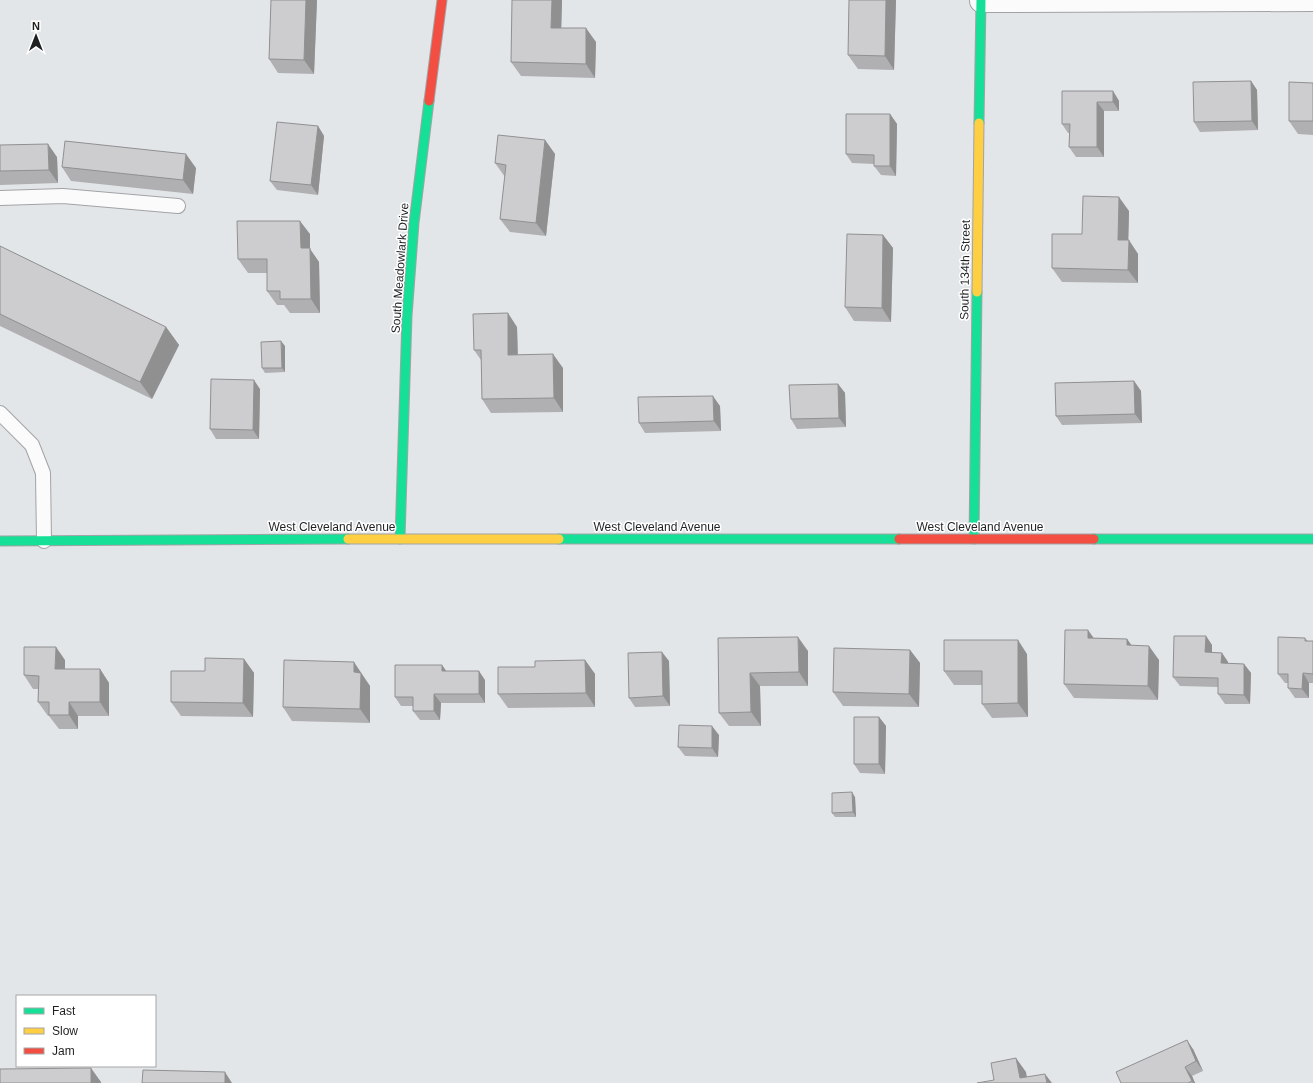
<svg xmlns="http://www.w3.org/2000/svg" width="1313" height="1083" font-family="Arial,sans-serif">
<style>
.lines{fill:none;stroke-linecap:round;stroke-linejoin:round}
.lane-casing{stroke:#a2a3a5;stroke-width:16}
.street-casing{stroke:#a2a3a5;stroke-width:24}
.fast-casing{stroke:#a2a3a5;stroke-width:11}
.slow-casing{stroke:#a2a3a5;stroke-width:11}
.jam-casing{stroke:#a2a3a5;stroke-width:11}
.lane{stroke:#fbfbfc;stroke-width:14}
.street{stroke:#fbfbfc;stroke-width:22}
.fast{stroke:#16e098;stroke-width:9}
.slow{stroke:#ffcf43;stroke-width:9}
.jam{stroke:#f24e42;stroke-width:9}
.wall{fill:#b0b0b2}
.shaded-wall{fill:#909091}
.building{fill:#cdcdcf;stroke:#909091}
.labels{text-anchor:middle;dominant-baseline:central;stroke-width:3;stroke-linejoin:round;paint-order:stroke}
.street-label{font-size:12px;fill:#1f2022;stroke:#fff}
</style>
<rect width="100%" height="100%" fill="#e3e6e9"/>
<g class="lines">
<defs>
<path id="lane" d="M 0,198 L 63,196 L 178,206
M 0,413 L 32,445 L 43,473 L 44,541"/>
<path id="street" d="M 981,1 L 1313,0"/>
<path id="fast" d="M 979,123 L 981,0
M 400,539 L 407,316 L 414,223 L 429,101
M 559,539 L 899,539
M 974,539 L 977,292
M 1094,539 L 1313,539
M 0,541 L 348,539"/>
<path id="slow" d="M 977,292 L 979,123
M 348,539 L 559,539"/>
<path id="jam" d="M 429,101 L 442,0
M 899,539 L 1094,539"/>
</defs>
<!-- lane casing -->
<use href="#lane" class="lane-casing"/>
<!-- street casing -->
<use href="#street" class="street-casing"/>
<!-- fast casing -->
<use href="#fast" class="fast-casing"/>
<!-- slow casing -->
<use href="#slow" class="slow-casing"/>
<!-- jam casing -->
<use href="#jam" class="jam-casing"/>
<!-- lane -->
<use href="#lane" class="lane"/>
<!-- street -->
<use href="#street" class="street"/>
<!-- fast -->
<use href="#fast" class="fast"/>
<!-- slow -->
<use href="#slow" class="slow"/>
<!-- jam -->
<use href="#jam" class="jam"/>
</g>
<!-- wall -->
<path class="wall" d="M 271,0 L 317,0 L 314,74 L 278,73 L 269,59 Z
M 512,0 L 562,0 L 561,28 L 596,42 L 595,78 L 521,76 L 511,62 Z
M 849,0 L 896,0 L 894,70 L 858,69 L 848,55 Z
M 1251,81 L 1257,90 L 1258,130 L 1200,132 L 1194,122 Z
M 1313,83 L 1313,135 L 1298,134 L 1289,121 Z
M 1113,91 L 1119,101 L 1119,111 L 1104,111 L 1104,157 L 1076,157 L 1069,147 L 1069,133 L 1068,133 L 1062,124 Z
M 890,114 L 897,124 L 896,176 L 881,175 L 874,166 L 874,164 L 852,163 L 846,154 Z
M 318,126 L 324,136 L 318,195 L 277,190 L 270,181 Z
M 545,140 L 555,154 L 546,236 L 510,232 L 500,219 L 505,177 L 495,163 Z
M 0,145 L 57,157 L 58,183 L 0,185 Z
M 62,167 L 196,168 L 193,194 L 71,181 Z
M 1129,211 L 1128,240 L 1138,254 L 1138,283 L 1062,282 L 1052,268 L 1082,234 Z
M 310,234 L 310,249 L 319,262 L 320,313 L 290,313 L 284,305 L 277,305 L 267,291 L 267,273 L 248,273 L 238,259 Z
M 883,235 L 893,248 L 891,322 L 854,321 L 845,307 Z
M 0,246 L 166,327 L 179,345 L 152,399 L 0,326 Z
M 517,327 L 518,355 L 563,368 L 563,412 L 491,413 L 482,399 L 481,360 L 474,350 Z
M 285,346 L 285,372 L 265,373 L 262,368 Z
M 1134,381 L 1141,391 L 1142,423 L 1062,425 L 1056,416 Z
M 838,384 L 845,393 L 846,427 L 797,429 L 791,419 Z
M 260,389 L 259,439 L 216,439 L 210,429 Z
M 720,406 L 721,431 L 645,433 L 639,423 Z
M 1206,636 L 1212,645 L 1212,652 L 1222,653 L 1228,662 L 1228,663 L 1244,664 L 1251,673 L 1250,704 L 1225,704 L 1218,694 L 1218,687 L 1180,686 L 1173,677 Z
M 718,638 L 808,651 L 808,686 L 760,686 L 761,726 L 729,726 L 719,713 Z
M 1094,638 L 1127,639 L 1132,646 L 1159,660 L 1158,700 L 1074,698 L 1064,684 Z
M 1305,638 L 1308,641 L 1313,641 L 1313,683 L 1309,683 L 1309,698 L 1295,698 L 1288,688 L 1288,683 L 1285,683 L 1278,674 Z
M 910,650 L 920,663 L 919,707 L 843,706 L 833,692 Z
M 1027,654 L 1028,717 L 992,718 L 982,704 L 982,685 L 954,685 L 944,671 Z
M 244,659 L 254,673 L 253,717 L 181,716 L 171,702 L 205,671 Z
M 65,660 L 65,669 L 100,669 L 109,683 L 109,716 L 78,716 L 78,729 L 59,729 L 49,716 L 48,716 L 38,702 L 38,689 L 33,689 L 24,675 Z
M 585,660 L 595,674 L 595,707 L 508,708 L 498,694 L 535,667 Z
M 669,661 L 670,706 L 635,707 L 629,698 Z
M 442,665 L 446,671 L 485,680 L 485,703 L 441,703 L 440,720 L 420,720 L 413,711 L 413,706 L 401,706 L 395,697 Z
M 363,675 L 363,677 L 370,686 L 370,723 L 292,721 L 283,707 Z
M 879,717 L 886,726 L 885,774 L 860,773 L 854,764 Z
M 719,735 L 718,757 L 685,756 L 678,747 Z
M 855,797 L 856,817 L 835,817 L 832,813 Z
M 1193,1049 L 1203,1071 L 1192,1076 L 1195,1083 L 1121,1083 Z"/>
<!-- shaded-wall -->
<path class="shaded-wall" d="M 306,0 L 317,0 L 314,74 L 304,60 Z
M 552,0 L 562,0 L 561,41 L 551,28 Z
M 886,0 L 896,0 L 894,70 L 885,56 Z
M 586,28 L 596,42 L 595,78 L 586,64 Z
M 1251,81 L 1257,90 L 1258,130 L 1252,121 Z
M 1113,91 L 1119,101 L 1119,111 L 1113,102 Z
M 1097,102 L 1104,111 L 1104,157 L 1097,147 Z
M 890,114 L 897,124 L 896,176 L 890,166 Z
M 318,126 L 324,136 L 318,195 L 311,185 Z
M 545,140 L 555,154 L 546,236 L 536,223 Z
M 48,144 L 57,157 L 58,183 L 49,170 Z
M 186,154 L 196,168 L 193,194 L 183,180 Z
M 1119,197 L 1129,211 L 1128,254 L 1118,240 Z
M 300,221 L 310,234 L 310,249 L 319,262 L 320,313 L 311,299 L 301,248 Z
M 883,235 L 893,248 L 891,322 L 882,308 Z
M 1129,240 L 1138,254 L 1138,283 L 1128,270 Z
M 508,313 L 517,327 L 518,369 L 508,355 Z
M 166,327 L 179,345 L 152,399 L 140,382 Z
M 281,341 L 285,346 L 285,372 L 282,368 Z
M 553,354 L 563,368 L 563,412 L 554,398 Z
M 254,380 L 260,389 L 259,439 L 253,430 Z
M 1134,381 L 1141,391 L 1142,423 L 1135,414 Z
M 838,384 L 845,393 L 846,427 L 839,418 Z
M 713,396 L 720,406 L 721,431 L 714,421 Z
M 1088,630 L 1098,644 L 1088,638 Z
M 1206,636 L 1212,645 L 1212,662 L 1205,652 Z
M 798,637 L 808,651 L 808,686 L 799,672 Z
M 1127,639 L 1137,653 L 1127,645 Z
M 1018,640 L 1027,654 L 1028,717 L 1018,703 Z
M 1149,646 L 1159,660 L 1158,700 L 1148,686 Z
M 56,647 L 65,660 L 65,682 L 55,669 Z
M 910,650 L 920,663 L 919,707 L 909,694 Z
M 662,652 L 669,661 L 670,706 L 663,696 Z
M 1222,653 L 1228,662 L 1228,673 L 1221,663 Z
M 244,659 L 254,673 L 253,717 L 243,703 Z
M 585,660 L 595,674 L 595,707 L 586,693 Z
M 354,662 L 370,686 L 370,723 L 360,709 L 354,672 Z
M 1244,664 L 1251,673 L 1250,704 L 1244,695 Z
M 442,665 L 449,675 L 442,671 Z
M 100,669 L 109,683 L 109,716 L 100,702 Z
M 479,671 L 485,680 L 485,703 L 479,694 Z
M 750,673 L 760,686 L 761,726 L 751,712 Z
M 1303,673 L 1309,683 L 1309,698 L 1302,689 Z
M 434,694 L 441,703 L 440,720 L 434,711 Z
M 69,702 L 78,716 L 78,729 L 69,715 Z
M 879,717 L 886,726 L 885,774 L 879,764 Z
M 712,726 L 719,735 L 718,757 L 712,748 Z
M 852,792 L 855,797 L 856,817 L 853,812 Z
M 1187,1040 L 1193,1049 L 1203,1071 L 1196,1061 Z
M 1016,1058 L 1026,1072 L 1028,1083 L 1020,1078 Z
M 1185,1067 L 1192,1076 L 1195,1083 L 1193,1083 Z
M 91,1068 L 101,1082 L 101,1083 L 91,1083 Z
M 225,1072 L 232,1083 L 225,1083 Z
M 1045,1074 L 1052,1083 L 1047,1083 Z"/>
<!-- building -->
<path class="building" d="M 271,0 L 306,0 L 304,60 L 269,59 Z
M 512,0 L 552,0 L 551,28 L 586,28 L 586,64 L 511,62 Z
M 849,0 L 886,0 L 885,56 L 848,55 Z
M 1251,81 L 1252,121 L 1194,122 L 1193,82 Z
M 1289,82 L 1313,83 L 1313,121 L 1289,121 Z
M 1062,91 L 1113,91 L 1113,102 L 1097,102 L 1097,147 L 1069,147 L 1070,124 L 1062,124 Z
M 846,114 L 890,114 L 890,166 L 874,166 L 874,155 L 846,154 Z
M 277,122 L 318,126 L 311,185 L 270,181 Z
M 498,135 L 545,140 L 536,223 L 500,219 L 506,165 L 495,163 Z
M 65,141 L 186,154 L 183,180 L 62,167 Z
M 48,144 L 49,170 L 0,171 L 0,145 Z
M 1083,196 L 1119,197 L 1118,240 L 1129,240 L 1128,270 L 1052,268 L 1052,234 L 1082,234 Z
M 237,221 L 300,221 L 301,248 L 310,248 L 311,299 L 280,299 L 280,291 L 267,291 L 267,259 L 238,259 Z
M 847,234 L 883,235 L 882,308 L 845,307 Z
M 0,246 L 166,327 L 140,382 L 0,314 Z
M 508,313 L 508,355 L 553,354 L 554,398 L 482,399 L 481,350 L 474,350 L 473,314 Z
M 281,341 L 282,368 L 262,368 L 261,342 Z
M 211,379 L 254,380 L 253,430 L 210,429 Z
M 1134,381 L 1135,414 L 1056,416 L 1055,383 Z
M 838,384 L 839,418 L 791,419 L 789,385 Z
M 713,396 L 714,421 L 639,423 L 638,397 Z
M 1065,630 L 1088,630 L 1088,638 L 1127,639 L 1127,645 L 1149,646 L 1148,686 L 1064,684 Z
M 1174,636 L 1206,636 L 1205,652 L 1222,653 L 1221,663 L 1244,664 L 1244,695 L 1218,694 L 1218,678 L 1173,677 Z
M 798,637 L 799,672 L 750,673 L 751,712 L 719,713 L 718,638 Z
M 1278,637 L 1305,638 L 1305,641 L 1313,641 L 1313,674 L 1303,673 L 1302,689 L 1288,688 L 1288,674 L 1278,674 Z
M 944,640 L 1018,640 L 1018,703 L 982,704 L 982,671 L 944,671 Z
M 24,647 L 56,647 L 55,669 L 100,669 L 100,702 L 69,702 L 69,715 L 49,715 L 49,702 L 38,702 L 39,676 L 24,675 Z
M 834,648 L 910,650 L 909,694 L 833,692 Z
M 662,652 L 663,696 L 629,698 L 628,653 Z
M 205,658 L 244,659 L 243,703 L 171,702 L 171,671 L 205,671 Z
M 284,660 L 354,662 L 354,672 L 361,673 L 360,709 L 283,707 Z
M 585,660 L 586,693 L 498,694 L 498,667 L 535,667 L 535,661 Z
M 395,665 L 442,665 L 442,671 L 479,671 L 479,694 L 434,694 L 434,711 L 413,711 L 413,697 L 395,697 Z
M 854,717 L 879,717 L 879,764 L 854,764 Z
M 679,725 L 712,726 L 712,748 L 678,747 Z
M 852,792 L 853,812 L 832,813 L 832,793 Z
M 1187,1040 L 1196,1061 L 1185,1067 L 1192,1081 L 1188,1083 L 1121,1083 L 1116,1072 Z
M 1016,1058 L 1020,1078 L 1045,1074 L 1047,1083 L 977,1083 L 994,1080 L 991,1063 Z
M 91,1068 L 91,1083 L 0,1083 L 0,1069 Z
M 143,1070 L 225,1072 L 225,1083 L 142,1083 Z"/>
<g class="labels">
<!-- street labels -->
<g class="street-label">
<text transform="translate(400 268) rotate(-86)">South Meadowlark Drive</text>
<text transform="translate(965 270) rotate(-89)">South 134th Street</text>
<text x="332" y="527">West Cleveland Avenue</text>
<text x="657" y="527">West Cleveland Avenue</text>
<text x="980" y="527">West Cleveland Avenue</text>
</g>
</g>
<!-- legend -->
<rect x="16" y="995" width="140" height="72" fill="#ffffff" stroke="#a5a6a7"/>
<rect x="24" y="1008" width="20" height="6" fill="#16e098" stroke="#a5a6a7"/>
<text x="52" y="1015" font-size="12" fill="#1f2022">Fast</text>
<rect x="24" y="1028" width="20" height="6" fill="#ffcf43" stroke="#a5a6a7"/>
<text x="52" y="1035" font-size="12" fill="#1f2022">Slow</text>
<rect x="24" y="1048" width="20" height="6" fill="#f24e42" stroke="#a5a6a7"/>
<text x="52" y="1055" font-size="12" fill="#1f2022">Jam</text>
<!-- north arrow -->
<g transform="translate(36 36)" stroke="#ffffff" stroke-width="3" paint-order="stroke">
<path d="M0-3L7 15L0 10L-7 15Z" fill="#1f2022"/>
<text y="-6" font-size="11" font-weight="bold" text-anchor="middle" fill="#1f2022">N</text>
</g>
</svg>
